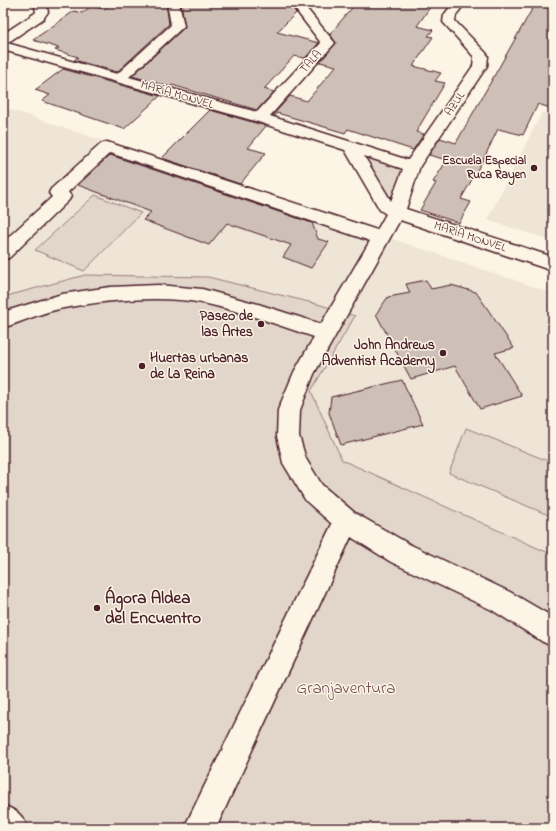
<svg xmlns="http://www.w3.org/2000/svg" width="556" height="831" font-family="'Indie Flower',sans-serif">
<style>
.built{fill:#eee5d7}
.green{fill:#e2d5ca;stroke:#967a7a}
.building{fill:#cfc0b7;stroke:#4a1f2b}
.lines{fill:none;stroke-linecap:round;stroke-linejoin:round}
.minor-casing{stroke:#4a1f2b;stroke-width:3}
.minor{fill:#fcf5e5;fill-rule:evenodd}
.poi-dot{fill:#4a1f2b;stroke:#fcf5e5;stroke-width:1.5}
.labels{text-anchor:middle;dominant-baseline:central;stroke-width:3;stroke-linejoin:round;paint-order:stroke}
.far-street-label{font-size:12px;fill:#4a1f2b;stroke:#fcf5e5}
.far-poi-label{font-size:12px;font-weight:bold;fill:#4a1f2b;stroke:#fcf5e5;text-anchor:end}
.poi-label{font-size:14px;font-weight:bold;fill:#4a1f2b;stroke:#fcf5e5;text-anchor:end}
.near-poi-label{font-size:17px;font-weight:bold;fill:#4a1f2b;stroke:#fcf5e5;text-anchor:start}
.near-park-label{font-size:17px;fill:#704c53;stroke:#fcf5e5}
</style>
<rect width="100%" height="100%" fill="#fcf5e5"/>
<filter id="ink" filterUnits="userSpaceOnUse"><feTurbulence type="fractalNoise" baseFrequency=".025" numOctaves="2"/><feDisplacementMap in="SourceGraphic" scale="8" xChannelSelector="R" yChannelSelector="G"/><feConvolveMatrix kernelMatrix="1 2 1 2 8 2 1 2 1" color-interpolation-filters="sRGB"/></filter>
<g filter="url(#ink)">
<!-- built -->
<path class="built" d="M 3,107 L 553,293 L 553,555 L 342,460 L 311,391 L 354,315 L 321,305 L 208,277 L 85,275 L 3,297 Z
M 542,112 L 553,115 L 553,241 L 487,220 Z"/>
<!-- green -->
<path class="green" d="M 358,153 L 405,168 L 394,207 Z
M 95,195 L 141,213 L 84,271 L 35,250 Z
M 85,275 L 208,277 L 321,305 L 355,316 L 311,391 L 342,460 L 553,555 L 553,828 L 3,828 L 3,297 Z
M 466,428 L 553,463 L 553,517 L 449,473 Z"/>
<!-- building -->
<path class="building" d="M 112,3 L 166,3 L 169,24 L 117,72 L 74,60 L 78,57 L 55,50 L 59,48 L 33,40 L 74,11 L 82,13 L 91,6 L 104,9 Z
M 181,3 L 294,3 L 294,9 L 296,13 L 277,32 L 319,43 L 305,58 L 294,56 L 264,89 L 274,92 L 257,110 L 172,85 L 170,87 L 132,76 L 185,27 Z
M 356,3 L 433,3 L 417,26 L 433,30 L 428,36 L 433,37 L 413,66 L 441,73 L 435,81 L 445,83 L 416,132 L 424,134 L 413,150 L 348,129 L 345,133 L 277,113 L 275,116 L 273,115 L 290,96 L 307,101 L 336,66 L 320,62 L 336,43 L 330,34 Z
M 535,4 L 553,8 L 553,109 L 538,104 L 523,135 L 498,129 L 484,158 L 461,199 L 471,202 L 459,223 L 420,210 L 436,183 L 433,182 L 447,160 L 429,155 L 440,138 L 456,143 Z
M 63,69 L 160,96 L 124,129 L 42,101 L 50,95 L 35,90 Z
M 210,110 L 266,126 L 248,148 L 266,153 L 240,184 L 162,158 Z
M 110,155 L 312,223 L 318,239 L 329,242 L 311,268 L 283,257 L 291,245 L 227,223 L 209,245 L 143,220 L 151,212 L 78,185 Z
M 426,280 L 431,289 L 451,285 L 476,292 L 514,348 L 495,353 L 522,396 L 480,409 L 455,366 L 411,379 L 376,314 L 388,297 L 410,293 L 406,284 Z
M 402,380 L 423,424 L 341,445 L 329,413 L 331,397 Z"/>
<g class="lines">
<defs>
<path id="minor" d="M 34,3 L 46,3 L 48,12 L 43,19 L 7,43 L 117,74 L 171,25 L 167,3 L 179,3 L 184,26 L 129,77 L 257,112 L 321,43 L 295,9 L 295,3 L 307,3 L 307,9 L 335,43 L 270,116 L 408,160 L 473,66 L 474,57 L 443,22 L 444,15 L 453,3 L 465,3 L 456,15 L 455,21 L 486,53 L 488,56 L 487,66 L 420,166 L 406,209 L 553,257 L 553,271 L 400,220 L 314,374 L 300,410 L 299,436 L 306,459 L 322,485 L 355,513 L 409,544 L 510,592 L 553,617 L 553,646 L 543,642 L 492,610 L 391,562 L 351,537 L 216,828 L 184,828 L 332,524 L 306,501 L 283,463 L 277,436 L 278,410 L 294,372 L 314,337 C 277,325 241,311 203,303 C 162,295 105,300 64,308 C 43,312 23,321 3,328 L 3,312 L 62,294 L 110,287 L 158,285 L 202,289 L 258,304 L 321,324 L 370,241 L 110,153 L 68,192 L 71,196 L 69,200 L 9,258 L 3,259 L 3,242 L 52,197 L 49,193 L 51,189 L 101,144 L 107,142 L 377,230 L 386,214 L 380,210 L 345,150 L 255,121 L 3,50 L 3,34 L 35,13 L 36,12 ZM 364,156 L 403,169 L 391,201 Z
M 3,805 C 17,811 22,814 28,828 L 3,828 Z"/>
</defs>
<!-- minor casing -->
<use href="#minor" class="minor-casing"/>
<!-- minor -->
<use href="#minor" class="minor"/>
</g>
</g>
<!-- markers -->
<g class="poi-dot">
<circle cx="534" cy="168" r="4"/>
<circle cx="261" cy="324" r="4"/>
<circle cx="443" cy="353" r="4"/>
<circle cx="142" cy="366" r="4"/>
<circle cx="97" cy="608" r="4"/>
</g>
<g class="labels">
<!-- far-street labels -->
<g class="far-street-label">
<text transform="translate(311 62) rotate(-48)">TALA</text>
<text transform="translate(177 95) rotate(16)">MARÍA MONVEL</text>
<text transform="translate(455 104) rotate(-56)">AZUL</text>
<text transform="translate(470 237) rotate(18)">MARÍA MONVEL</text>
</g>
<!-- far-poi labels -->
<g class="far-poi-label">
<text x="526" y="161">Escuela Especial<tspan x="526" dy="14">Ruca Rayen</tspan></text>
</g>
<!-- poi labels -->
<g class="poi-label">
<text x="253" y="316">Paseo de<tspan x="253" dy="16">las Artes</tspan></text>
<text x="435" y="345">John Andrews<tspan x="435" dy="16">Adventist Academy</tspan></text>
<text x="150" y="358" text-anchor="start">Huertas urbanas<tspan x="150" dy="16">de La Reina</tspan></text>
</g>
<!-- near-poi labels -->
<g class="near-poi-label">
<text x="105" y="598">Ágora Aldea<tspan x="105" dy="20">del Encuentro</tspan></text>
</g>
<!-- near-park labels -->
<g class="near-park-label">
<text x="346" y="688">Granjaventura</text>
</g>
</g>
<!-- margin -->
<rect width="556" height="831" fill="none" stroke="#fcf5e5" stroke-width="16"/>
<rect x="8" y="8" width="540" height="815" fill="none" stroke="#4a1f2b" stroke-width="1.5" filter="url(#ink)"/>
</svg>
